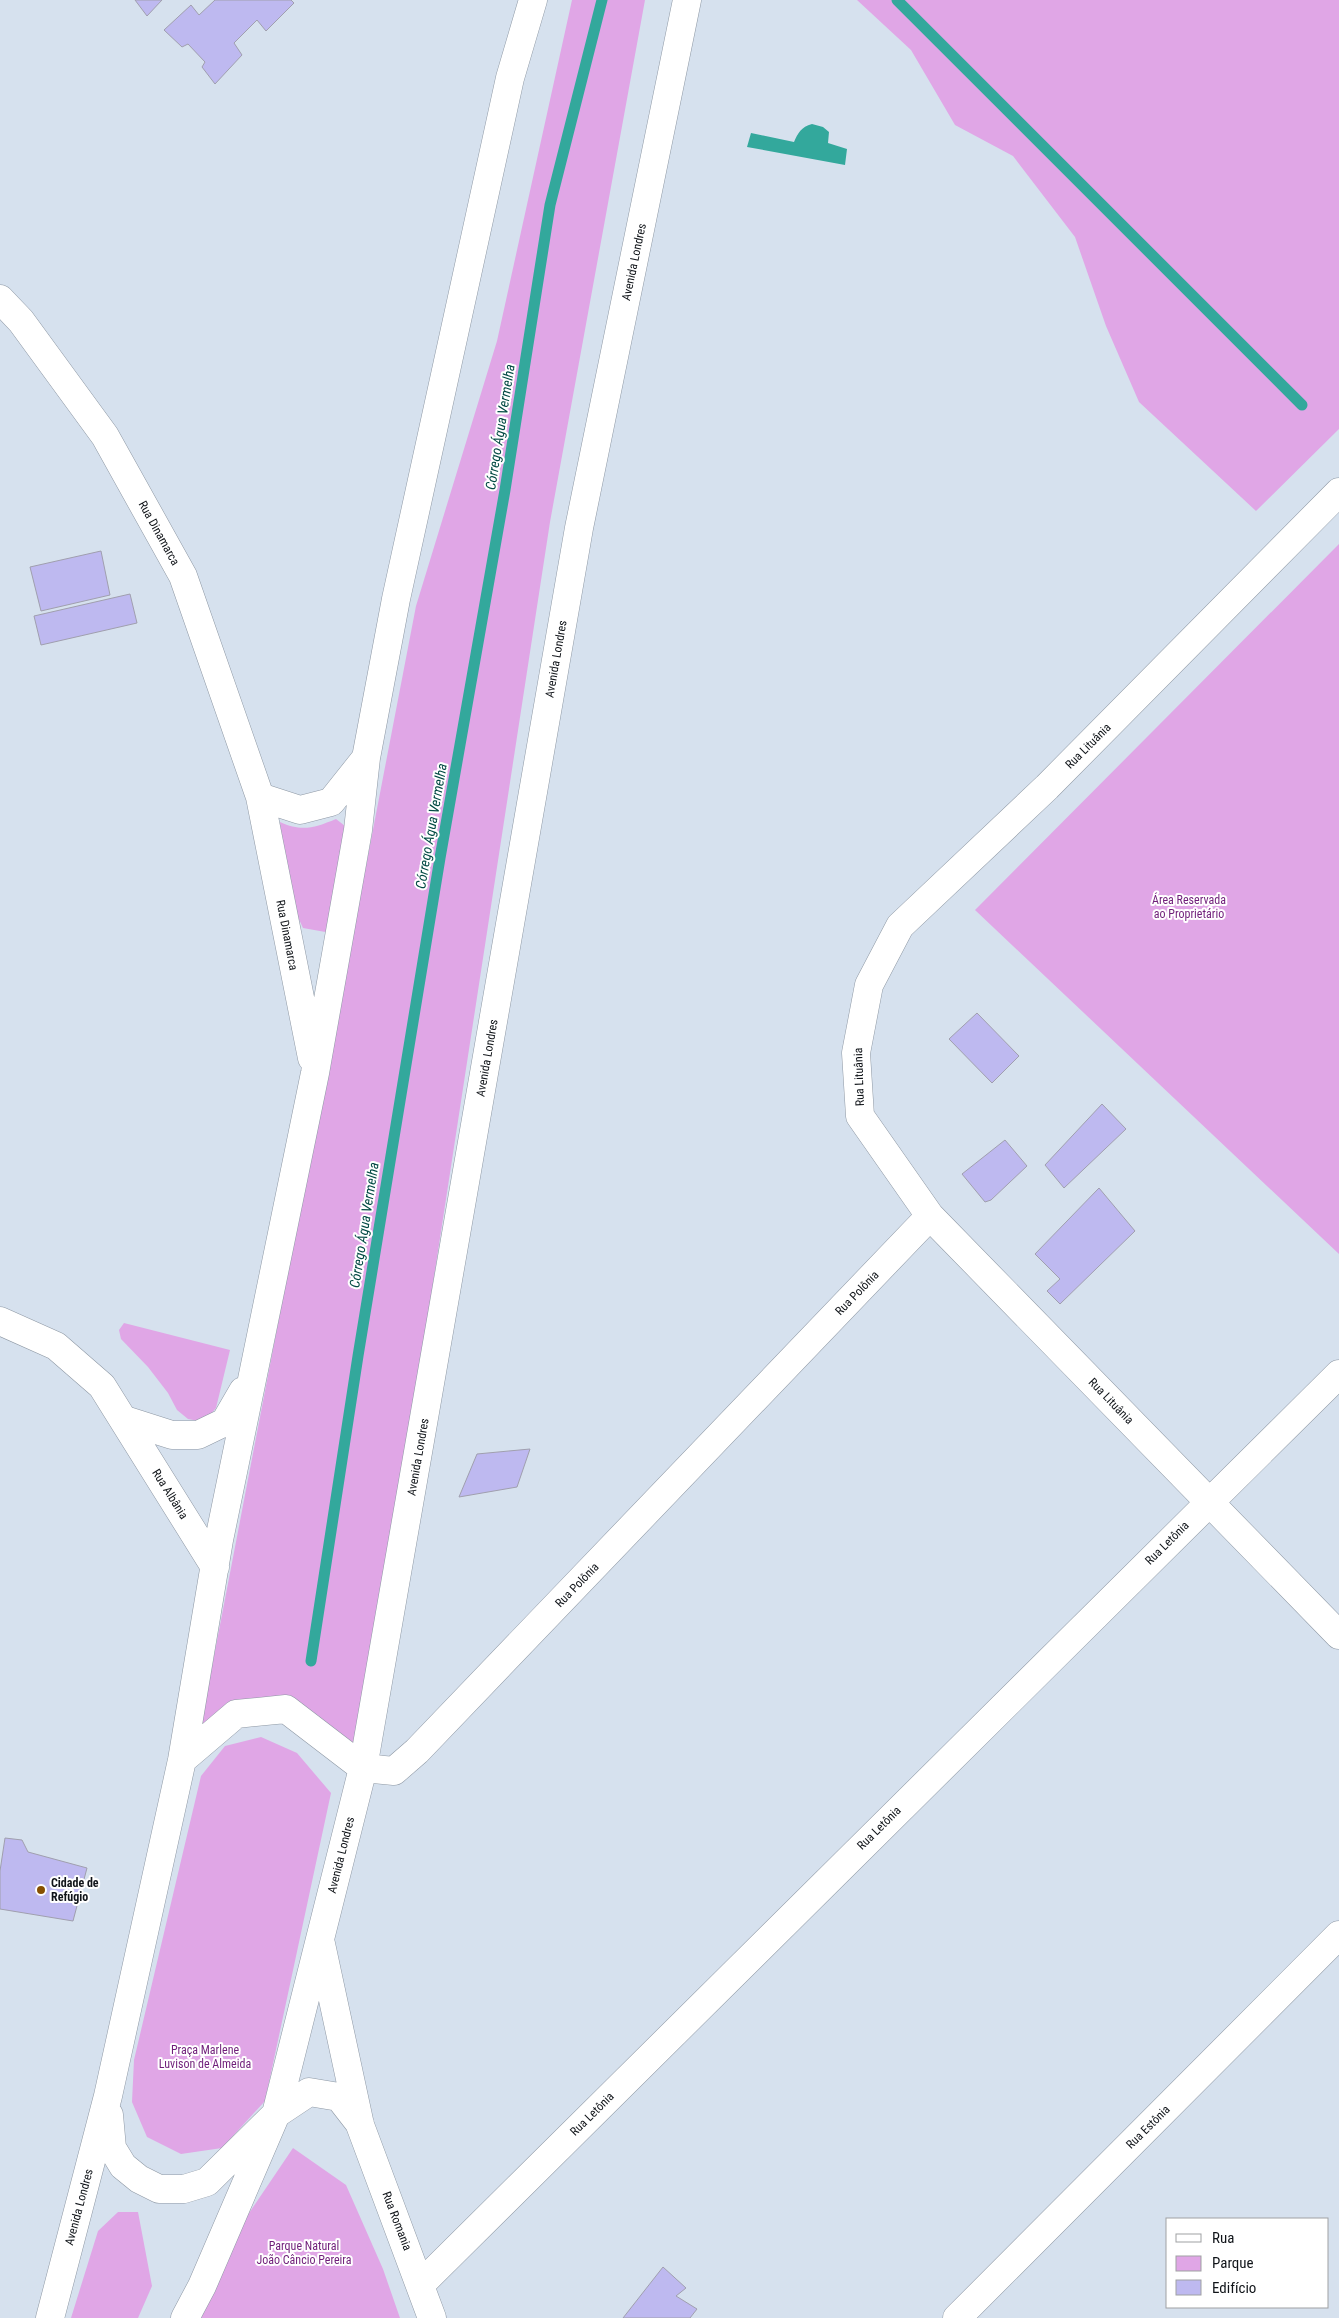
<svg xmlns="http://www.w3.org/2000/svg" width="1339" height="2318" font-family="'Roboto Condensed',sans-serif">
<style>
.green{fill:#e0a6e6}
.water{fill:#33a89c}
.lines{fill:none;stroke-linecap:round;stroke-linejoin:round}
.stream{stroke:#33a89c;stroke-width:11}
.building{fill:#beb9f0;stroke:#a09fae}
.minor-casing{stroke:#8e98a4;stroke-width:29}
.minor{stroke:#fff;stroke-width:28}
.poi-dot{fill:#875000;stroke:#fff;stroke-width:2}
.labels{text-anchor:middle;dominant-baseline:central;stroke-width:4;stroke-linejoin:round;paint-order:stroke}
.street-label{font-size:12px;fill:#101419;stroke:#fff}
.park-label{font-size:12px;fill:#6f1e79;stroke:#fff}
.poi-label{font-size:12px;font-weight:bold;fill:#101419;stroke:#fff;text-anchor:start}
.water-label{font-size:14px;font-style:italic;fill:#034a44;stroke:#fff}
</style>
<rect width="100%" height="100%" fill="#d6e1ee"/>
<!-- green -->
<path class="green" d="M 572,0 L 645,0 L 550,522 L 360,1759 L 285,1703 L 200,1729 L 416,606 L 497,341 Z
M 857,0 L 1339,0 L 1339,429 L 1256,511 L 1139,402 L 1106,326 L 1075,237 L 1013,156 L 955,125 L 911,50 Z
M 1339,544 L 1339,1254 L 975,910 Z
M 336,819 L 349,829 L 331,933 L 303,928 L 285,889 L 280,822 C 302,832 314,828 336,819 Z
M 124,1323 L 230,1350 L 216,1408 L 204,1422 L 188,1419 L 177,1410 L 168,1393 L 148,1367 L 121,1339 L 119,1330 Z
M 261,1737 L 297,1753 L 331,1793 L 265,2101 L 222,2148 L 181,2154 L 147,2137 L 132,2102 L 134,2060 L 201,1776 L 225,1746 Z
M 293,2148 L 346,2185 L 383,2269 L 400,2318 L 199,2318 L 247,2216 Z
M 118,2212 L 138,2212 L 152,2286 L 138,2318 L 71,2318 L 98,2231 Z"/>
<!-- water -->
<path class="water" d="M 812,124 L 823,127 L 829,132 L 828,143 L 847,149 L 845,165 L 747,147 L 751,133 L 794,142 C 798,133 801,127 812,124 Z"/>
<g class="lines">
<!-- stream -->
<path class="stream" d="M 897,0 L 1302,405
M 311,1661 L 358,1356 L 440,858 L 505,490 L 550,205 L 602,0"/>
</g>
<!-- building -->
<path class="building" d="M 135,0 L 162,0 L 147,16 Z
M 215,0 L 291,0 L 294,3 L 266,31 L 257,20 L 234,43 L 242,55 L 215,84 L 202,67 L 205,62 L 188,44 L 182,47 L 164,30 L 191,5 L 199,15 Z
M 101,551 L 110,595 L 41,611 L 30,567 Z
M 130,594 L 137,623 L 41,645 L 34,616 Z
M 977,1013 L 1019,1056 L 992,1083 L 949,1039 Z
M 1102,1104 L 1126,1129 L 1064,1188 L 1045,1165 Z
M 1005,1140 L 1027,1166 L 991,1200 L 985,1202 L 962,1174 Z
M 1099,1188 L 1135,1231 L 1060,1304 L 1047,1291 L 1060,1279 L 1035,1254 Z
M 530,1449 L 517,1487 L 459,1497 L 477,1454 Z
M 5,1838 L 22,1840 L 28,1852 L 87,1868 L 73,1921 L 0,1909 L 0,1871 Z
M 663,2267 L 686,2288 L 676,2296 L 697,2309 L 690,2318 L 623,2318 Z"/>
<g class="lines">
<defs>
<path id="minor" d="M 0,299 L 21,321 L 105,436 L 183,576 L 260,797 L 312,1058
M 1339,492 L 1047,787 L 900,926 L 869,985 L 856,1053 L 860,1116 L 930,1216 L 1339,1635
M 260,797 L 300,810 L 331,802 L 366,758
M 0,1321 L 56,1346 L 102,1386 L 215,1567
M 125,1420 L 172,1435 L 198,1435 L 225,1422 L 243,1391
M 182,1760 L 236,1714 L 286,1709 L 363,1768 L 394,1771 L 417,1751 L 930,1216
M 321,1944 L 360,2125 L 432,2318
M 109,2115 L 112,2148 L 123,2166 L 139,2179 L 159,2189 L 184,2189 L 207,2182 L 276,2114 L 309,2092 L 339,2097 L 360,2124
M 421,2284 L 1339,1374
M 50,2318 L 108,2096 L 182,1760 L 219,1540 L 315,1073 L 358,830 L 366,758 L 396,599 L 510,78 L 533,0
M 185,2318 L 202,2286 L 276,2114 L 363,1768 L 579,528 L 687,0
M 957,2318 L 1339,1935"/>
</defs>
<!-- minor casing -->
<use href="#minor" class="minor-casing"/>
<!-- minor -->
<use href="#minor" class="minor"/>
</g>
<!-- markers -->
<circle class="poi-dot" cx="41" cy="1890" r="5"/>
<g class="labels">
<!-- street labels -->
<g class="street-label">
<text transform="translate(634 262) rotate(-78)">Avenida Londres</text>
<text transform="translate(159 533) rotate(61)">Rua Dinamarca</text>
<text transform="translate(556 659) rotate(-80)">Avenida Londres</text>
<text transform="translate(1088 746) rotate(-45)">Rua Lituânia</text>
<text transform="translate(287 935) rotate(79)">Rua Dinamarca</text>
<text transform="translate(487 1058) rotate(-80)">Avenida Londres</text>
<text transform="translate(859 1077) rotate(-92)">Rua Lituânia</text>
<text transform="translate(857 1293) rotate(-46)">Rua Polônia</text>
<text transform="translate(1111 1401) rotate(46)">Rua Lituânia</text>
<text transform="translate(418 1457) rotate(-80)">Avenida Londres</text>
<text transform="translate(170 1494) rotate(58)">Rua Albânia</text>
<text transform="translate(1167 1543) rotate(-45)">Rua Letônia</text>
<text transform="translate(577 1585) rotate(-46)">Rua Polônia</text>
<text transform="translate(879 1828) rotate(-45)">Rua Letônia</text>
<text transform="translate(341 1855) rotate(-76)">Avenida Londres</text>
<text transform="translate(592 2114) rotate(-45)">Rua Letônia</text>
<text transform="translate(1148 2127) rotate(-45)">Rua Estônia</text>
<text transform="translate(79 2207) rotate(-75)">Avenida Londres</text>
<text transform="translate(397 2221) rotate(69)">Rua Romania</text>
</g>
<!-- park labels -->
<g class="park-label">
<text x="1189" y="900">Área Reservada<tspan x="1189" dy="14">ao Proprietário</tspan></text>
<text x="205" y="2050">Praça Marlene<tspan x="205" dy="14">Luvison de Almeida</tspan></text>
<text x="304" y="2246">Parque Natural<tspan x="304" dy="14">João Câncio Pereira</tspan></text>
</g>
<!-- poi labels -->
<g class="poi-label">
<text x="51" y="1883">Cidade de<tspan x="51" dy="14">Refúgio</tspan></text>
</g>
<!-- water labels -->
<g class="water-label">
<text transform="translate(500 427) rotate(-81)">Córrego Água Vermelha</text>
<text transform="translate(431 826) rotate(-80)">Córrego Água Vermelha</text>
<text transform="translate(364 1225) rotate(-81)">Córrego Água Vermelha</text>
</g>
</g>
<!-- legend -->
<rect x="1166" y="2218" width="162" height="90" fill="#ffffff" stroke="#9fa1a3"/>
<rect x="1176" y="2234" width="25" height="8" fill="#ffffff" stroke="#9fa1a3"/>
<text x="1212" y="2243" font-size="15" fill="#101419">Rua</text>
<rect x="1176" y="2256" width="25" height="15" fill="#e0a6e6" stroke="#9fa1a3"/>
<text x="1212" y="2268" font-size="15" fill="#101419">Parque</text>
<rect x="1176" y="2280" width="25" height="15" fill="#beb9f0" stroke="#9fa1a3"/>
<text x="1212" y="2293" font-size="15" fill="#101419">Edifício</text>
</svg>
